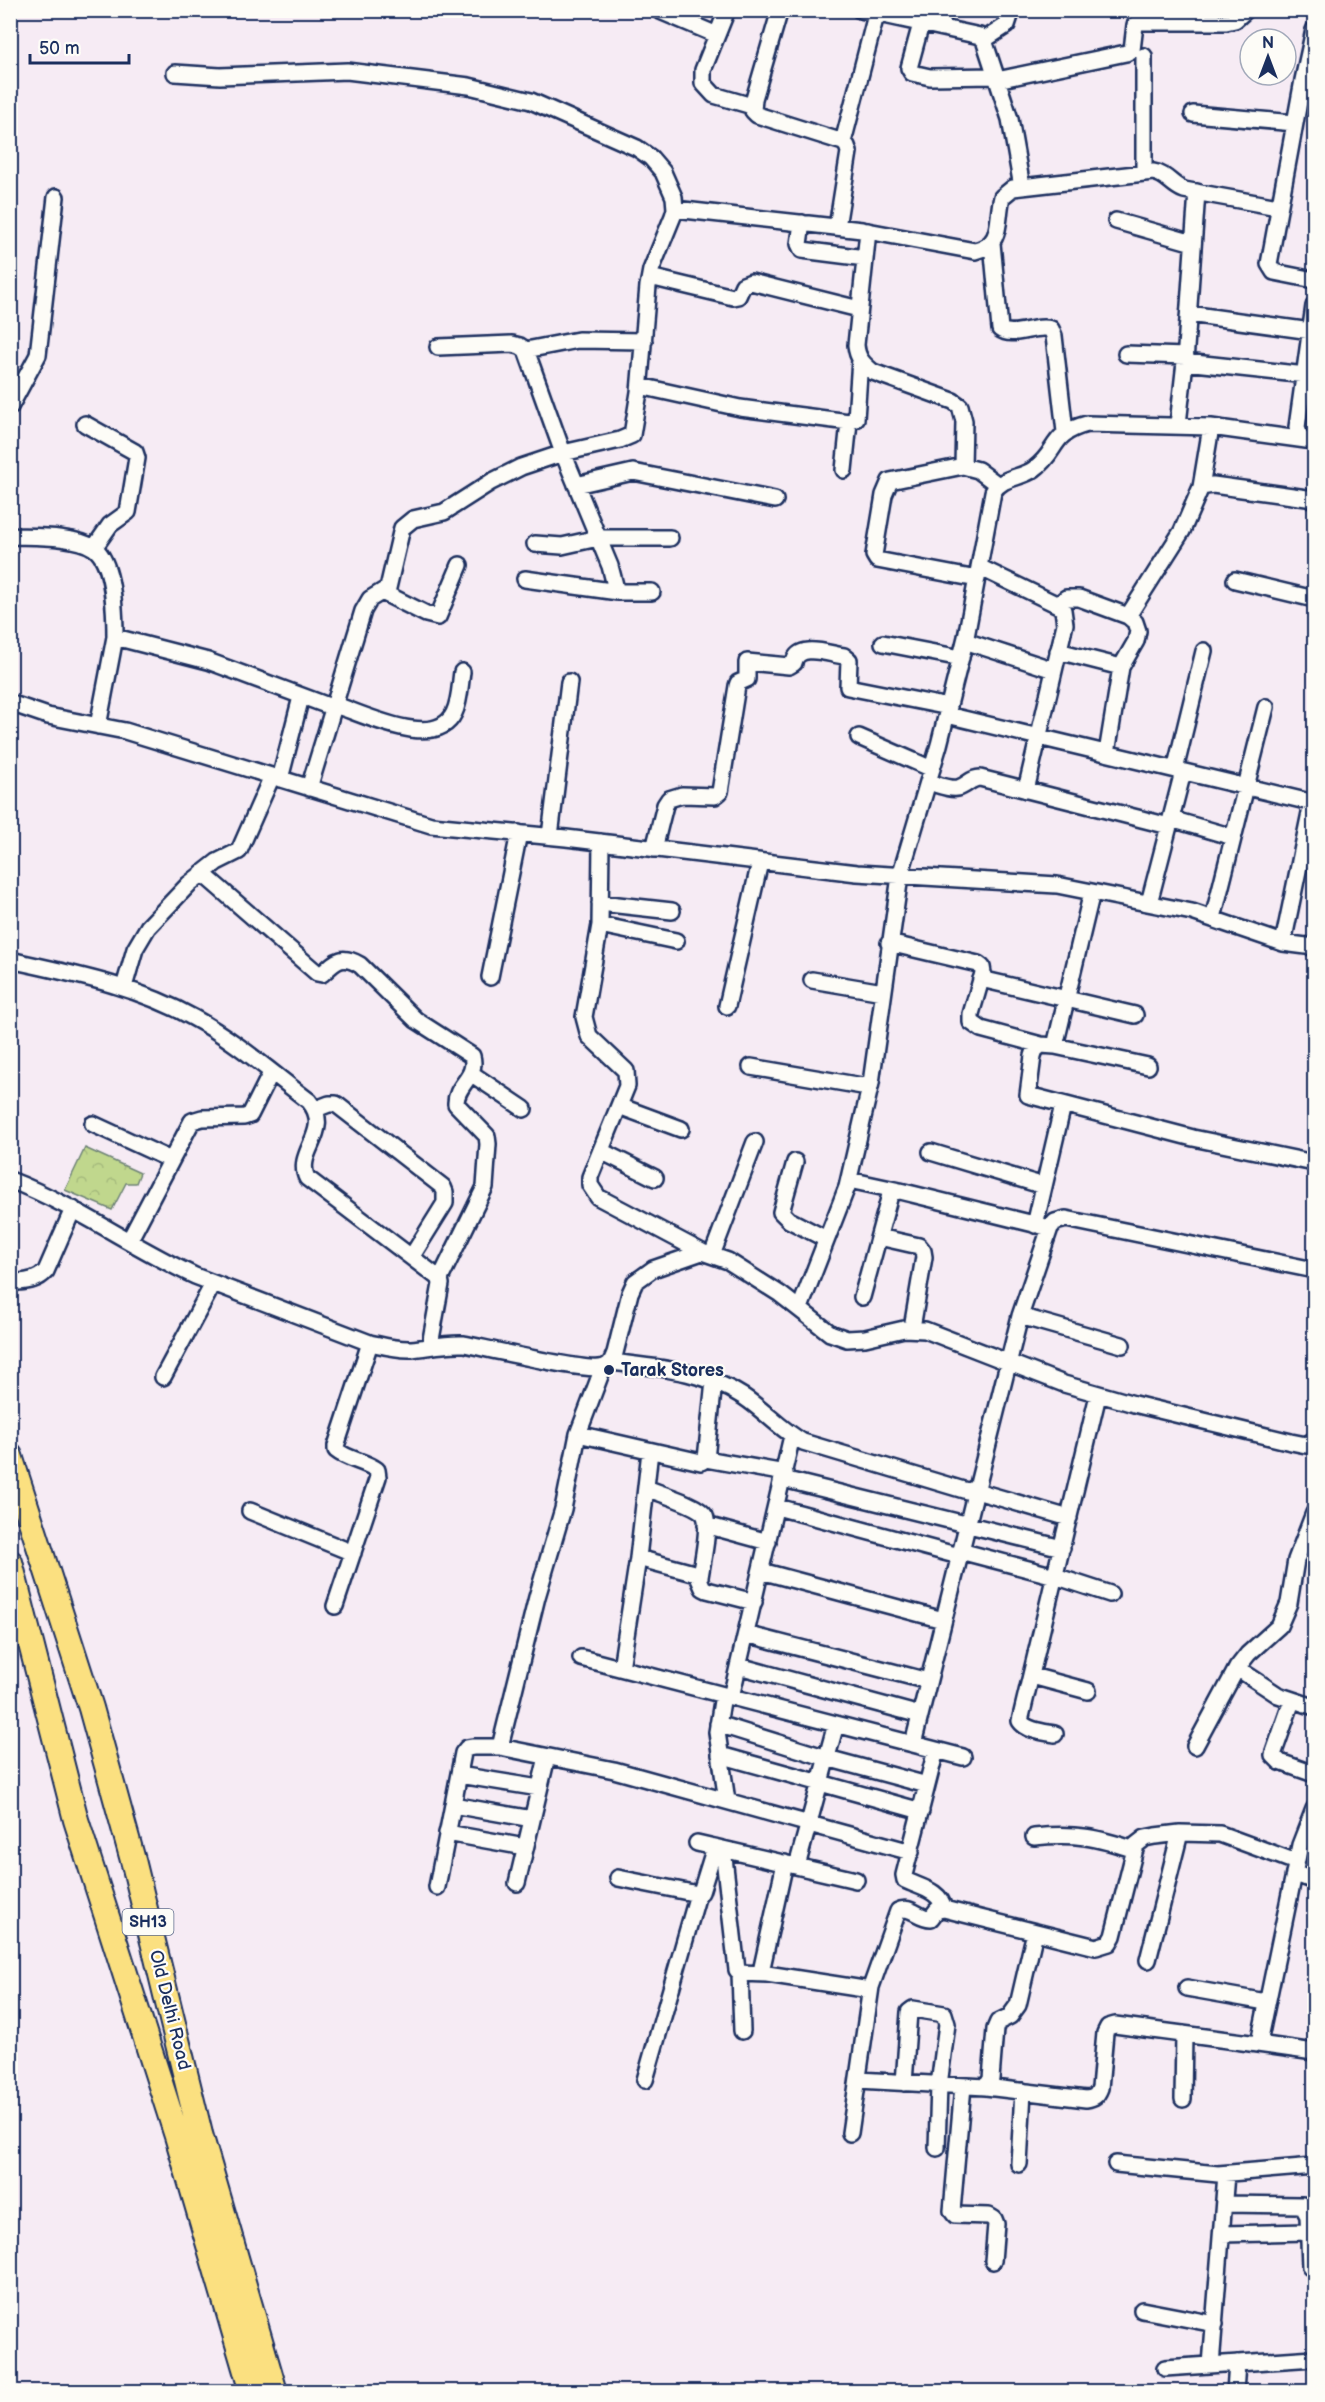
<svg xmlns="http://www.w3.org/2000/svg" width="1325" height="2402" font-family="'Balsamiq Sans',sans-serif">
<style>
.park{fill:url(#park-crowns);stroke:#6e8376;stroke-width:1.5}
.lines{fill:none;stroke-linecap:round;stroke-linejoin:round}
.street-casing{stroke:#1b2f5e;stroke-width:20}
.primary-casing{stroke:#1b2f5e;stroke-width:28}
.street{stroke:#fdfcf7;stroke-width:15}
.primary{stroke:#fbe080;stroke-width:24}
.poi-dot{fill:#1b2f5e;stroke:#fdfcf7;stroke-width:2}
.labels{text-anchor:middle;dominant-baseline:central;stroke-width:4.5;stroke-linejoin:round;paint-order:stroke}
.shield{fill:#fdfcf7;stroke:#5f6c8c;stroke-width:1.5}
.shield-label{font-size:16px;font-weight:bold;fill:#1b2f5e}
.poi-label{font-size:18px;font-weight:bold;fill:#1b2f5e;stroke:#fdfcf7;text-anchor:start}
.street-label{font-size:18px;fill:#1b2f5e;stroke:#fdfcf7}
</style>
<defs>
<pattern id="park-crowns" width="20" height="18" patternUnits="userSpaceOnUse" patternTransform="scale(1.5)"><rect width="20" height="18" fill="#c0d78d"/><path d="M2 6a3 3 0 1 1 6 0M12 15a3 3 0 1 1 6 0" fill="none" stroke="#a4b97c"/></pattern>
</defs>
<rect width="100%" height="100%" fill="#f6ebf4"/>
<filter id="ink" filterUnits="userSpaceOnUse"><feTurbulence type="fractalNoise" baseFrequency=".0167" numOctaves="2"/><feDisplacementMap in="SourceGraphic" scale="12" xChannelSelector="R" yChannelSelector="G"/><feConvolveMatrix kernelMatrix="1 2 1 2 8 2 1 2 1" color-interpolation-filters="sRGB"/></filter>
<g filter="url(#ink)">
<!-- park -->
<path class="park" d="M 85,1148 L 140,1173 L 136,1183 L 126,1183 L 112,1210 L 65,1190 Z"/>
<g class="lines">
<defs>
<path id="street" d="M 658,10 L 717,35
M 727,10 L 703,70 L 703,83 L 714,95 L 752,106
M 780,10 L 754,99 L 753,111 L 757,115 L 843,142 L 847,146 L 849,152 L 837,227
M 860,10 L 980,36 L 984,40 L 1010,119 L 1022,187
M 921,24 L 909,68 L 912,73 L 930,77 L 995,76
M 942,28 L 942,10
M 1314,30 L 1303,80 L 1305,88 L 1314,91
M 984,40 L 1007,25 L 1012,10
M 175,73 L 220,76 L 347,71 L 469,86 L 531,101 L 637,148 L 651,158 L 663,172 L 674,197 L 675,209 L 673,216 L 651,270 L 648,286 L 639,392 L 632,435 L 620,440 L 563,453 L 521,467 L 491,482 L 444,512 L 413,519 L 402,528 L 388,588 L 370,599 L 363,611 L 309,788
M 997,80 L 1126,53 L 1132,50 L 1135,25 L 1138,22 L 1226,22 L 1235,20 L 1246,10
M 1303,80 L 1269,264 L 1274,272 L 1314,280
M 1193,114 L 1295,123
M 843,142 L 876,15
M 1144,173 L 1144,56
M 675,209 L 862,230 L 975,251 C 1004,244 996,220 1002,197 L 1013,188 L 1153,172 C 1167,174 1171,185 1184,190 L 1278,207
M 1116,221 L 1193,243
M 802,223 L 799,244 L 802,250 L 865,258
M 868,231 L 856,345 C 857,358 863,364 873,372 L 953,401 L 960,406 L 964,421 L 963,466
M 992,243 L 1000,329 C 1013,339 1035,324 1051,329 L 1054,336 L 1065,432
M 650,277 L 733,297 L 738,296 L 743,285 L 751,282 L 859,309
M 1189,314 L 1311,331
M 438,347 L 512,344 L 520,346 L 526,350 L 563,453 L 610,566 L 616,589 L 618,592 L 652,592
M 526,350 L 578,340 L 644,341
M 1126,354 L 1186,356
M 1185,362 L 1306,375
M 640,386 L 740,408 L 849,422 L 856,419 L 860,359
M 10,407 L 38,355 L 56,197
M 85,424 L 135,452 L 137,458 L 128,512 L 110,525 L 94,548
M 1178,424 L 1185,362 L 1197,192
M 1310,441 L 1300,437 L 1297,427 L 1314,306
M 844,470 L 849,422
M 576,485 L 633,472 L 775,500
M 1201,487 L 1211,427
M 10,536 C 33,537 75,535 94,548 C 114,562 115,615 115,637 L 98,726
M 535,544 L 562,546 L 598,538 L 670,538
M 979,567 L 1058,605 L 1063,610 L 1065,624 L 1026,790
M 525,579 L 618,592
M 977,579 L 877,560 L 874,555 L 884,495 L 890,481 L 963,466 L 978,470 L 998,485
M 1235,580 L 1314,599
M 382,592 L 426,614 L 438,617 L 460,565
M 1058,605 L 1066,598 L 1079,598 L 1128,616 L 1135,622 L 1138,631 L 1136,641 L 1121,667 L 1107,753
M 1128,616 L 1182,531 L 1201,487 L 1213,485 L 1314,499
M 115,637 L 208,661 L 334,708
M 965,641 L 1054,670
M 883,643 L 961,658
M 1058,651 L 1121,667
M 10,703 L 48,716 L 125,731 L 431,825 L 566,838 L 857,873 L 1057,885 L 1192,912 L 1283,943 L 1314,947
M 335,705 C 364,714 436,751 454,713 C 460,701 460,685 462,672
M 947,715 L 1314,803
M 859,737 L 932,769
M 1175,770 L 1204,651
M 280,779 L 301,697
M 928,782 C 937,784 949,790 958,788 C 967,786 970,778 980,778 L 1169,826
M 1171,819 L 1233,837
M 550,836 L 569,682
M 601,842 L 600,925 L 584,1017 L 589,1036 L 626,1071 L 627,1086 L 590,1177 L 590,1185 L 598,1197 L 702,1252
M 654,849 L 665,805 L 669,799 L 682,795 L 715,796 L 720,792 L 737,686 L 738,683 L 747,679 L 747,662 L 789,666 L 794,663 C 797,642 829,654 844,656 L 849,660 L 848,687 L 949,707
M 202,873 L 317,973 L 322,974 C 336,961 341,954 360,965 L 416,1020 L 472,1056 C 478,1077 455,1085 456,1104 L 487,1136 L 488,1144 L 485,1187 L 440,1279
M 600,903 L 672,911
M 1149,903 L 1183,772
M 1213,918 L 1266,707
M 600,925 L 676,941
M 889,943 L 978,964 L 982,967 L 983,973 L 971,1014 L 971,1022 L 981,1029 L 1041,1045
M 1283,943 L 1312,803
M 10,960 C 74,974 137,986 194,1018 C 235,1040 272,1073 309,1101 C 334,1131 294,1152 307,1178 L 440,1279 L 441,1284 L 430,1345
M 490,977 L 519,833
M 981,979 L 1135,1015
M 812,980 L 883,992
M 124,987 L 135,949 L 148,927 L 189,884 L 217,862 L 239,851 L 272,776
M 727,1006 L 760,862
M 1055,1046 L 1092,892
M 1148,1066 L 1055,1046 L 1041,1045 L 1035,1050 L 1033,1056 L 1028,1095 L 1193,1138 L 1314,1163
M 751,1067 L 862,1086 L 871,1083 L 900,876 L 939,745 L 966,637 L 993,492 C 1003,476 1020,479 1034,469 C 1059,451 1049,434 1087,424 L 1211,427 L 1306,440
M 472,1074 L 524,1109
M 619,1106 L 681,1129
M 316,1109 L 329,1104 L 336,1104 L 443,1187 L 445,1192 L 445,1203 L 412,1256
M 93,1124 L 171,1160
M 601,1151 L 655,1178
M 931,1152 L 1044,1186
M 795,1162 L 781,1212 L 789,1220 L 826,1239
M 10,1180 C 75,1205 132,1247 195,1276 L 370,1343 C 384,1346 398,1350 412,1349 C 430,1347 446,1343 464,1344 C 485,1348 590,1373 604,1367 C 611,1365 612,1360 615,1353 L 630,1293 L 635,1282 L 653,1269 L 702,1252 L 728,1261 L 780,1294 L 830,1333 L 847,1339 L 865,1338 L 904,1329 L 925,1330 L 1064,1384 L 1134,1404 L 1291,1442 L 1306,1445 L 1314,1440
M 849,1180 L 900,1191
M 1035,1225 L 1063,1105
M 879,1237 L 919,1246 L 923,1251 L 924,1257 L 912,1328
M 129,1241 L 192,1121 L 202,1118 L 244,1117 L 250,1115 L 271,1073
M 712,1255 L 755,1142
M 10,1283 C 25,1281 36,1282 46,1271 L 73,1209
M 862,1297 L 890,1195 L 894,1192 L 900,1191 L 1050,1228
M 800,1308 L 847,1187 L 871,1083
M 1020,1316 L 1122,1345
M 611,1362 C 660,1368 702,1370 744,1397 C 765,1411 781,1430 803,1442 L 967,1491 L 973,1490 L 978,1484 L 1020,1316 L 1050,1228 L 1055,1222 L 1066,1219 L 1314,1270
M 163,1377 L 213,1284
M 578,1434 L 701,1462 L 706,1459 L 714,1381
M 706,1459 L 785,1473
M 783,1479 L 1062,1548
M 646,1488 C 658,1493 700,1505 705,1516 C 710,1528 702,1563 700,1577
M 973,1490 L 1069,1518
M 777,1507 L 959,1556
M 250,1511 L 353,1553
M 706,1525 L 768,1542
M 960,1551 L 1055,1576 L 1110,1594
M 638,1558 L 697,1574 L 703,1588 L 707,1590 L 754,1602
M 761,1571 L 943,1620
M 335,1606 L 378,1477 L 377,1470 C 365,1461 348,1460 336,1450 L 336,1446 L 370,1343
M 746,1634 L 928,1681
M 581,1658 L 963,1757
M 739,1666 L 920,1715
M 621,1668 L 638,1558 L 650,1451
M 1237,1668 L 1278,1695 L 1314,1707
M 1032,1676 L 1088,1691
M 723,1695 L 717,1732 L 727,1801
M 731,1697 L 792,1436
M 1292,1701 L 1273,1755 L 1280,1762 L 1314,1774
M 718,1724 L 827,1758 L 927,1785
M 1055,1734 C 1044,1732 1027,1731 1020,1721 L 1098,1395
M 913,1744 L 976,1490
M 1195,1746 L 1237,1668 L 1248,1654 L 1279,1626 L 1289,1603 L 1296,1560 L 1314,1513
M 500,1747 L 537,1597 L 563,1509 L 578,1434 L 603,1368
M 936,1750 L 904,1875 L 905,1880 C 921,1888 940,1890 944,1909
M 720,1755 L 921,1811
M 459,1775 L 539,1788
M 453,1805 L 532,1819
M 1314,1809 L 1300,1845 L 1260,2038 L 1265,2045 L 1314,2052
M 447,1833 L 525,1847
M 1034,1837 C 1076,1833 1096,1837 1135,1850
M 697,1843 L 856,1880
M 723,1849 L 737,1970 L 740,1973 L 767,1974
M 785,1863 L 762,1967 L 763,1972 L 767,1974 L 870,1990
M 797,1866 L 836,1724
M 1294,1873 L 1314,1881
M 618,1878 L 698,1894 L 701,1892 L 715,1847
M 517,1883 L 547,1757
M 437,1887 L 463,1753 L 467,1748 L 473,1747 L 500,1747 L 614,1770 L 911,1852
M 1148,1960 L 1180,1833
M 740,1973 L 742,2031
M 1187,1988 L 1266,2002
M 645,2080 L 698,1894
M 858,2080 L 986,2087 L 991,2079 L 995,2029 L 998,2022 L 1010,2016 L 1018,2005 L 1035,1932
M 904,2083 L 909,2012 L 913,2009 L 944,2014 L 947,2024 L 939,2085 L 937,2148
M 963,2086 L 952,2211 L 955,2215 L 989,2216 L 994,2219 L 996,2224 L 993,2261
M 986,2087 L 1086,2099 C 1094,2098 1097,2096 1100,2088 L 1105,2033 L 1108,2027 L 1115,2025 L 1265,2045
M 1183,2099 L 1184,2034
M 850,2133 L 871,1987 L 898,1911 C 910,1904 919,1919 931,1918 L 937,1910 L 944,1909 L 1096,1947 L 1109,1943 L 1113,1936 L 1136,1845 L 1145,1838 L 1155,1836 L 1180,1833 L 1220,1834 L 1296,1862
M 1019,2164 L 1023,2091
M 1116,2164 L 1218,2174 L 1314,2166
M 1224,2204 L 1302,2205 L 1308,2216 L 1310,2267
M 1222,2234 L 1308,2232
M 1142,2310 L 1215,2324
M 1211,2365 L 1226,2174
M 1165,2368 L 1314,2358
M 1235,2392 L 1237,2363"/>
<path id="primary" d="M 10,1456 L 91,1708 L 134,1864 L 200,2134 L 275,2392
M 10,1562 L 76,1820 L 177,2136 L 252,2392"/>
</defs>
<!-- street casing -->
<use href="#street" class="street-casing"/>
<!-- primary casing -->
<use href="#primary" class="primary-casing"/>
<!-- street -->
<use href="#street" class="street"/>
<!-- primary -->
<use href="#primary" class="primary"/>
</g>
</g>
<!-- markers -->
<circle class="poi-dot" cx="609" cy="1370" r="6"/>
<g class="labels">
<!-- shield labels -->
<rect class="shield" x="122.5" y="1909" width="51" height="26" rx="4.5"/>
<g class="shield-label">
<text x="148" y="1922">SH13</text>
</g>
<!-- poi labels -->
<g class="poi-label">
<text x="621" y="1370">Tarak Stores</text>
</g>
<!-- street labels -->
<g class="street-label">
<text transform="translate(170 2010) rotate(76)">Old Delhi Road</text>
</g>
</g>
<!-- margin -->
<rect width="1325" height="2402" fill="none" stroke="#fdfcf7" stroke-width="36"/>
<rect x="18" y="18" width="1289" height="2366" fill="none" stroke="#1b2f5e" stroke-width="2" filter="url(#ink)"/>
<!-- north arrow -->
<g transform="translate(1268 57)"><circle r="28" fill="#fdfcf7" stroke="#a3aaba" stroke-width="1.5"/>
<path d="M0-4.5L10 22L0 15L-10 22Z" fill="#1b2f5e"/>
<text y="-9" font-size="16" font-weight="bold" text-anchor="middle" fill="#1b2f5e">N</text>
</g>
<!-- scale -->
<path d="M30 54v9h99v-9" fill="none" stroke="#1b2f5e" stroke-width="3"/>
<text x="39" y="54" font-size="18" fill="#1b2f5e" stroke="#fdfcf7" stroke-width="4.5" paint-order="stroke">50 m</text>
</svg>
